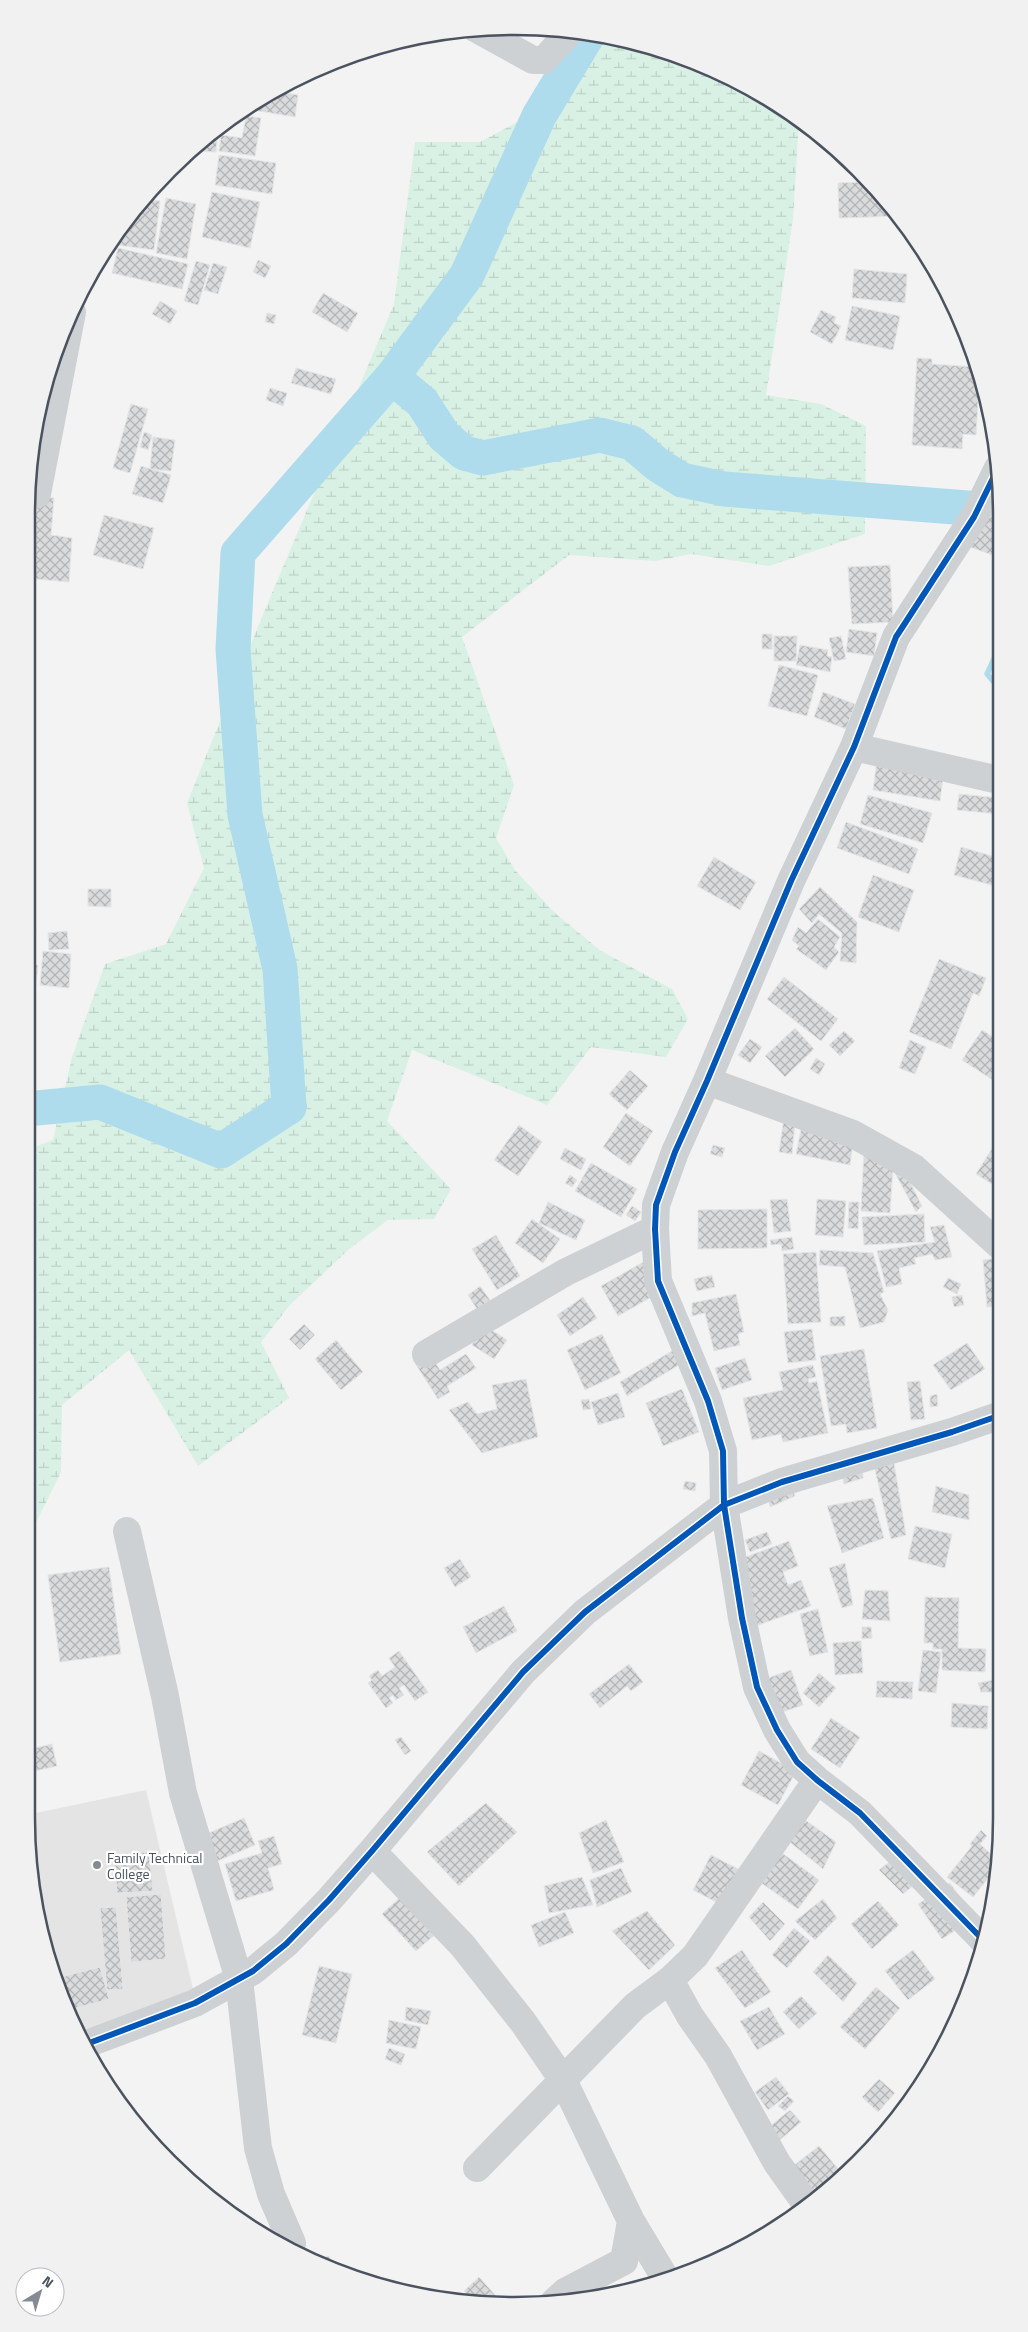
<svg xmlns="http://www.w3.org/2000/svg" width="1028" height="2332" font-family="'Titillium Web',sans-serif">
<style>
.education{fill:#e5e4e5}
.wetland{fill:url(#wetland-marsh)}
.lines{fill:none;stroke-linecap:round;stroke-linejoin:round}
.stream{stroke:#aedced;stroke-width:5.5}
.river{stroke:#aedced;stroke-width:35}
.building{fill:url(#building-cross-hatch);stroke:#e4e5e6}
.minor{stroke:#ced1d3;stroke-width:28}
.cycleway-casing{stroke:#fff;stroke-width:9}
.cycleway{stroke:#0057b8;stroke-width:6}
.poi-dot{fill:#858b93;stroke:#fff;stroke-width:2}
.labels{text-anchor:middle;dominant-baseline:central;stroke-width:4.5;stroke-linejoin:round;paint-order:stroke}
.poi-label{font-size:14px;fill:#4a535f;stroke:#fff;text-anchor:start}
.rim{fill:none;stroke:#4a535f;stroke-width:2.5}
</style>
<defs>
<pattern id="wetland-marsh" width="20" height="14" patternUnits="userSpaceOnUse" patternTransform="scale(1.25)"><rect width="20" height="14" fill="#d9f1e4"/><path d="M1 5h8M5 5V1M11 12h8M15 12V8" fill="none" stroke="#bcd1c6"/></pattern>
<pattern id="building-cross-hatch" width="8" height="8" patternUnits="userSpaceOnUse" patternTransform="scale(1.25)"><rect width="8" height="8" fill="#dadbdd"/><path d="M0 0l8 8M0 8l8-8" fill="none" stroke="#b3b4b6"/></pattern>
</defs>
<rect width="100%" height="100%" fill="#f3f3f3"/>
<!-- education -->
<path class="education" d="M 146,1790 L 193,1989 L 79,2034 L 52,1975 L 36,1913 L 26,1815 Z"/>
<!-- wetland -->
<path class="wetland" d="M 601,36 L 671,52 L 799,121 L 793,219 L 766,395 L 821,404 L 866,426 L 865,534 L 769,566 L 691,554 L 655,561 L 569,555 L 462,637 L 514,785 L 496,838 L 515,870 L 555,913 L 601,951 L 672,989 L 688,1019 L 666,1057 L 591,1047 L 547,1105 L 412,1050 L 387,1121 L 451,1189 L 434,1219 L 388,1220 L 348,1250 L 290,1305 L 261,1342 L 289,1398 L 198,1466 L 129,1350 L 62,1405 L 61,1472 L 26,1543 L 26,1150 L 53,1140 L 72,1057 L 105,964 L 166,944 L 204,868 L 187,803 L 264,612 L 394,304 L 415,142 L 480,142 L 575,91 Z"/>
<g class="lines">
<!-- stream -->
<path class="stream" d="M 998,650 L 987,674 L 998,687"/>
<!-- river -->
<path class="river" d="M 392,377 L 422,402 L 444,436 L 464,453 L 483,458 L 600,435 L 632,443 L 658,465 L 682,480 L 724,489 L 993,510 L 998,513
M 26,1109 L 100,1102 L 221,1151 L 289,1107 L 280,969 L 245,815 L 233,649 L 238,553 L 392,377 L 467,275 L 539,116 L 589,33"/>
</g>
<!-- building -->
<path class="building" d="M 275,91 L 298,95 L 295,117 L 247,109 Z
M 246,116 L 261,118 L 255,156 L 219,151 L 221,135 L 242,138 Z
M 218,127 L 216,152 L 192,151 L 217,127 Z
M 219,155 L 276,163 L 272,194 L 215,185 Z
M 866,182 L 899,215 L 899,216 L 839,218 L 838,183 Z
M 212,192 L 260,202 L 250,248 L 202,237 Z
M 166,198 L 196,204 L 187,259 L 156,253 Z
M 143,199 L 160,201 L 154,250 L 110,244 Z
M 118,248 L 188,264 L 182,289 L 112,273 Z
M 258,260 L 271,266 L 265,278 L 253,272 Z
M 196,261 L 210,265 L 198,305 L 184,301 Z
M 213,263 L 227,267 L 218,294 L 204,290 Z
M 854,269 L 907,274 L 905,303 L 852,298 Z
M 323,293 L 358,313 L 347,332 L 312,312 Z
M 160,301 L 177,311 L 170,324 L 152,314 Z
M 852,306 L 900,316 L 893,350 L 845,340 Z
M 821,310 L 836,317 L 834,323 L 841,326 L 832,344 L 810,332 Z
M 267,313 L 276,315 L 274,324 L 265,322 Z
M 917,358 L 932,359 L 932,364 L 975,367 L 984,401 L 978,400 L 976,435 L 963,434 L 962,449 L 912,445 Z
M 296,368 L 336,379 L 331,394 L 291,383 Z
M 270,388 L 287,393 L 283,406 L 266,400 Z
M 131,404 L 148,409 L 130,473 L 113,468 Z
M 144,432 L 152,435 L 148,450 L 140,447 Z
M 153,437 L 175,440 L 171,471 L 150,469 Z
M 141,466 L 171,475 L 163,503 L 132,494 Z
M 30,496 L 54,498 L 51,535 L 72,538 L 69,582 L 26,578 L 26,540 Z
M 990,499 L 998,503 L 998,557 L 970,547 Z
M 104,515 L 154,528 L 143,569 L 93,555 Z
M 890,565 L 893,622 L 852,624 L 848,567 Z
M 849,629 L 877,633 L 874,656 L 846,652 Z
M 762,634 L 772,634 L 772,649 L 762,649 Z
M 774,636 L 797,636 L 796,661 L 774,661 Z
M 841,636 L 846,659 L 834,661 L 829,638 Z
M 800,645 L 828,650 L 827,656 L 832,657 L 830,672 L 796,665 Z
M 779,665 L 818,675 L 807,716 L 768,706 Z
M 823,692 L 855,704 L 846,729 L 814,717 Z
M 877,760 L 944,770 L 940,801 L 873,790 Z
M 959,794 L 999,798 L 999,814 L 957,810 Z
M 868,795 L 932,813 L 923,843 L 860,824 Z
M 846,822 L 918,849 L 909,874 L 837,848 Z
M 961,847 L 999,858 L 999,887 L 954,875 Z
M 714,857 L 756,882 L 740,910 L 697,886 Z
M 873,875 L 914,890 L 899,932 L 858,917 Z
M 820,887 L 857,922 L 856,963 L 840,961 L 842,933 L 819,914 L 812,923 L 799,909 Z
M 88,889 L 111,889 L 111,907 L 88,906 Z
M 818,919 L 840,937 L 834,947 L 839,952 L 826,970 L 796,949 L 799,946 L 792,940 L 798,927 L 806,933 Z
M 26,926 L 36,927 L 35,945 L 26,945 Z
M 67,931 L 69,949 L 49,950 L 48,933 Z
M 43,951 L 71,954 L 69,988 L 40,985 Z
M 939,959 L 986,978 L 979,996 L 973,993 L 951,1049 L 909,1032 Z
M 26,964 L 38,965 L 34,998 L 26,997 Z
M 784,977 L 838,1019 L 821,1041 L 767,999 Z
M 26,1003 L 36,1005 L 32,1026 L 26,1025 Z
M 795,1028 L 814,1049 L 785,1077 L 765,1056 Z
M 982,1030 L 999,1041 L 999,1084 L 962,1060 Z
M 844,1031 L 855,1041 L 840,1056 L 829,1045 Z
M 750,1039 L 762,1047 L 750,1063 L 738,1055 Z
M 910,1040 L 926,1047 L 915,1074 L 899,1068 Z
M 816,1058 L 825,1064 L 819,1075 L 810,1069 Z
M 630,1070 L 648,1086 L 627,1110 L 609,1094 Z
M 785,1111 L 796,1112 L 792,1154 L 779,1152 Z
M 626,1113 L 653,1131 L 630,1166 L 603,1147 Z
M 519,1125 L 542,1142 L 518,1176 L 494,1160 Z
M 802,1125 L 854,1135 L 850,1165 L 796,1154 Z
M 1000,1136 L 1000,1189 L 976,1174 Z
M 713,1145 L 725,1148 L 722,1157 L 710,1154 Z
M 565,1148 L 586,1159 L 581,1170 L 560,1159 Z
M 864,1150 L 894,1151 L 890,1213 L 861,1211 Z
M 591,1163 L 637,1189 L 621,1217 L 575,1191 Z
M 901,1164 L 922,1206 L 916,1212 L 894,1171 Z
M 570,1175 L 577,1180 L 572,1187 L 565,1183 Z
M 787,1199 L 791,1231 L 774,1233 L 770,1200 Z
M 817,1199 L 846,1201 L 843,1237 L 815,1235 Z
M 548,1202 L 585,1220 L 576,1240 L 539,1223 Z
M 849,1202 L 859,1202 L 858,1229 L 848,1228 Z
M 632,1206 L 641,1212 L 635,1221 L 626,1215 Z
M 767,1209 L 767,1248 L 698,1249 L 698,1210 Z
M 924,1214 L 925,1242 L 864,1245 L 862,1217 Z
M 532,1219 L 560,1239 L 543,1263 L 515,1243 Z
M 944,1225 L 952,1257 L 935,1260 L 932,1254 L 914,1258 L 916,1264 L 899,1268 L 902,1284 L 886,1287 L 877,1251 L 935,1242 L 930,1227 Z
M 496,1235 L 520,1276 L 497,1290 L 472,1249 Z
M 792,1237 L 794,1249 L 782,1251 L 781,1244 L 771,1245 L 770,1240 Z
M 820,1250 L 873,1253 L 884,1292 L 880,1294 L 888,1310 L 884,1322 L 860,1328 L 845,1267 L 819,1265 Z
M 816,1252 L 821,1322 L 788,1324 L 783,1254 Z
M 1000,1258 L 1000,1306 L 987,1307 L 983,1260 Z
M 645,1261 L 662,1291 L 618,1316 L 601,1286 Z
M 712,1275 L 715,1287 L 697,1291 L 694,1279 Z
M 948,1278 L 961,1284 L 957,1294 L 943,1287 Z
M 480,1286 L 490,1300 L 477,1309 L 468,1295 Z
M 736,1294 L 744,1332 L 738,1334 L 740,1345 L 714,1351 L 705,1313 L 692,1316 L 692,1303 Z
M 962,1295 L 964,1305 L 954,1307 L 952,1297 Z
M 583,1297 L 597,1318 L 570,1336 L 557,1315 Z
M 845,1316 L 845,1326 L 830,1326 L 830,1317 Z
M 304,1324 L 315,1335 L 300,1350 L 289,1339 Z
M 484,1325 L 507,1340 L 494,1359 L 472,1345 Z
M 812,1329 L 816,1360 L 788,1363 L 784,1332 Z
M 602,1334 L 621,1373 L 585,1390 L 567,1350 Z
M 336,1340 L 363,1372 L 341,1390 L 315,1359 Z
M 967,1343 L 985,1369 L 951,1390 L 933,1365 Z
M 677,1348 L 684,1362 L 627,1396 L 620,1382 Z
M 864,1349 L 877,1428 L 847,1433 L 846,1424 L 831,1426 L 820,1356 Z
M 428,1351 L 440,1370 L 466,1354 L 476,1368 L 447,1386 L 450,1392 L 438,1399 L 413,1360 Z
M 745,1358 L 752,1380 L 722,1390 L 715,1368 Z
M 813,1365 L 816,1377 L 808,1379 L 809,1383 L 817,1381 L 828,1433 L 783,1442 L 781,1434 L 752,1440 L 743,1398 L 783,1390 L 779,1372 Z
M 526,1379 L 538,1437 L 482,1453 L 449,1410 L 468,1402 L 477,1414 L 497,1409 L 492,1385 Z
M 920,1381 L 925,1419 L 911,1420 L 907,1382 Z
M 682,1389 L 699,1432 L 663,1446 L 646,1403 Z
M 618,1393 L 625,1417 L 598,1425 L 591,1402 Z
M 937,1394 L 938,1406 L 930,1407 L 930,1396 Z
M 589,1399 L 591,1409 L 583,1410 L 581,1400 Z
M 893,1457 L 906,1535 L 891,1539 L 873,1461 Z
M 862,1464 L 863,1478 L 844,1484 L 841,1469 Z
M 685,1481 L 696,1483 L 695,1491 L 683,1489 Z
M 791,1485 L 795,1496 L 770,1507 L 767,1492 Z
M 936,1486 L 969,1495 L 969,1520 L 932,1512 Z
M 873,1498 L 884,1538 L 842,1553 L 827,1506 Z
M 915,1526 L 952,1534 L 945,1568 L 908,1559 Z
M 767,1532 L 772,1544 L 750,1552 L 745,1540 Z
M 789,1541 L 798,1566 L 783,1572 L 788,1585 L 801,1580 L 811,1606 L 756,1626 L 732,1562 Z
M 460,1559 L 471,1577 L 455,1587 L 444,1568 Z
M 845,1563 L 853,1605 L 842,1608 L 829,1568 Z
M 109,1567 L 121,1654 L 60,1662 L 48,1575 Z
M 865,1590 L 888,1591 L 890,1621 L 862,1619 Z
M 925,1597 L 959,1598 L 958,1648 L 986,1649 L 985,1672 L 942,1670 L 942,1649 L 933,1649 L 933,1643 L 924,1643 Z
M 504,1606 L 517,1631 L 476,1653 L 463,1627 Z
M 818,1609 L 828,1652 L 810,1656 L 800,1614 Z
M 862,1627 L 871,1627 L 872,1638 L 862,1639 Z
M 861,1641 L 863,1673 L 835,1675 L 833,1643 Z
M 923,1650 L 941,1652 L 936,1693 L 918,1691 Z
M 399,1651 L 428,1692 L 415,1701 L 404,1685 L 399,1688 L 404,1695 L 396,1700 L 393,1695 L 389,1698 L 393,1703 L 386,1708 L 368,1683 L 372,1680 L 369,1676 L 378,1670 L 382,1676 L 395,1667 L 389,1658 Z
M 629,1664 L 643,1682 L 631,1691 L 627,1686 L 600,1708 L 589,1694 Z
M 791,1670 L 803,1705 L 768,1717 L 756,1682 Z
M 819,1673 L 836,1688 L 819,1707 L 803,1693 Z
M 26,1674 L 29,1674 L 33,1706 L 26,1707 Z
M 994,1680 L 996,1692 L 981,1692 L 978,1683 Z
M 877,1681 L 913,1682 L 912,1699 L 876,1697 Z
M 952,1703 L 988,1706 L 987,1729 L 951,1727 Z
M 831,1718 L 860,1737 L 840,1768 L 811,1749 Z
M 401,1737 L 411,1751 L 405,1755 L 395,1740 Z
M 52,1744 L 57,1766 L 26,1773 L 26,1750 Z
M 759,1751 L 796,1771 L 778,1805 L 741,1785 Z
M 486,1803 L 517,1832 L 459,1886 L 427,1852 Z
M 801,1817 L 836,1842 L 823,1869 L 786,1839 Z
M 244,1818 L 255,1845 L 215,1862 L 204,1835 Z
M 606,1820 L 624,1862 L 593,1873 L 579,1833 Z
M 981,1830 L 987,1836 L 980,1844 L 992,1855 L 997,1849 L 999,1850 L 997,1867 L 973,1897 L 947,1877 L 972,1846 L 970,1844 Z
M 274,1836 L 282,1864 L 268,1868 L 274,1890 L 236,1901 L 225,1864 L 262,1853 L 258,1841 Z
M 907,1849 L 925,1876 L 903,1894 L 879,1870 Z
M 149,1852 L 153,1891 L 117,1893 L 114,1854 Z
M 782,1853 L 819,1880 L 798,1909 L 760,1882 Z
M 711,1855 L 742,1871 L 724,1906 L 693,1890 Z
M 621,1868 L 632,1892 L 597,1907 L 590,1880 Z
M 582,1877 L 593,1905 L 549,1913 L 544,1886 Z
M 950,1883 L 974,1918 L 942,1939 L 918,1904 Z
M 409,1889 L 445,1926 L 416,1951 L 382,1914 Z
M 161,1894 L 166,1959 L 131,1962 L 126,1897 Z
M 823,1899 L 837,1918 L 815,1940 L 795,1921 Z
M 878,1901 L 899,1925 L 872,1949 L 851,1924 Z
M 763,1902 L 785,1924 L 770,1941 L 749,1917 Z
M 116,1907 L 123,1989 L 107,1990 L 100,1908 Z
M 647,1911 L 675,1945 L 649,1970 L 612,1931 Z
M 565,1912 L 574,1933 L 539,1947 L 531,1925 Z
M 794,1928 L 810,1941 L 787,1968 L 772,1955 Z
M 742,1950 L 771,1992 L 745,2008 L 715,1968 Z
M 913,1950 L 935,1979 L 908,2000 L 885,1971 Z
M 828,1955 L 857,1983 L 843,2002 L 813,1972 Z
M 319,1966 L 352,1974 L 336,2043 L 302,2035 Z
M 100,1967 L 109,1999 L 68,2010 L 54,1979 Z
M 876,1987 L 900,2008 L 865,2049 L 840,2027 Z
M 801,1996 L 817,2013 L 799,2029 L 783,2012 Z
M 406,2007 L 431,2011 L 428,2025 L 405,2020 Z
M 769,2007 L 785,2034 L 757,2050 L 740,2021 Z
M 389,2020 L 421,2027 L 416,2049 L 386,2043 Z
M 389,2048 L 405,2054 L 401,2065 L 385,2059 Z
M 776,2077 L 789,2094 L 768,2110 L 755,2092 Z
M 879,2079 L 895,2093 L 878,2112 L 862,2097 Z
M 788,2096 L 794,2101 L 785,2111 L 778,2106 Z
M 790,2110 L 801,2122 L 775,2144 L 764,2131 Z
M 819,2146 L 844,2176 L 818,2197 L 793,2166 Z
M 329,2256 L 332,2266 L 329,2267 L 324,2265 L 322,2258 Z
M 479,2277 L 496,2296 L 489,2303 L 474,2302 L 464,2291 Z"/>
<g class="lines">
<!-- minor -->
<path class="minor" d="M 475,28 L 533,60 L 544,60 L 571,30
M 29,488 L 37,494 L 72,312
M 854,747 L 999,780
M 707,1081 L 853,1134 L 914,1168 L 1000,1246
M 426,1354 L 566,1272 L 655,1229
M 127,1531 L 165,1696 L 183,1793 L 239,1979 L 258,2148 L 271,2194 L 292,2243
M 372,1851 L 463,1946 L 523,2022 L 563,2080 L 631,2221 L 667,2281
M 985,1942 L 860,1813 L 817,1780 L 797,1762 L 777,1730 L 757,1687 L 742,1618 L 724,1505 L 723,1451 L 708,1401 L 658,1281 L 655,1229 L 656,1205 L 675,1152 L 707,1081 L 791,881 L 854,747 L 896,637 L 974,517 L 998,468
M 670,1980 L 690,2016 L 718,2056 L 777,2163 L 807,2205
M 84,2045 L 195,2003 L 253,1971 L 286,1944 L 329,1900 L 372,1851 L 523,1672 L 585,1612 L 724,1505 L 782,1482 L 952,1432 L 1001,1415
M 477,2168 L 635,2006 L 670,1980 L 695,1956 L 817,1780
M 554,2302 L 565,2292 L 624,2261 L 631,2221"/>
<defs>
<path id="cycleway" d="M 985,1942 L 860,1813 L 817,1780 L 797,1762 L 777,1730 L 757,1687 L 742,1618 L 724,1505 L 723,1451 L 708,1401 L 658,1281 L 655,1229 L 656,1205 L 675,1152 L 707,1081 L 791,881 L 854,747 L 896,637 L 974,517 L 998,468
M 84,2045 L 195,2003 L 253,1971 L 286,1944 L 329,1900 L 372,1851 L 523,1672 L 585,1612 L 724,1505 L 782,1482 L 952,1432 L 1001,1415"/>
</defs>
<!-- cycleway casing -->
<use href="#cycleway" class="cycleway-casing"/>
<!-- cycleway -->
<use href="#cycleway" class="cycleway"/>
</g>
<!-- markers -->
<circle class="poi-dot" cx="97" cy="1865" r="5"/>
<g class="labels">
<!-- poi labels -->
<g class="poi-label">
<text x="107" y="1857">Family Technical<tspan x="107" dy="16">College</tspan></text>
</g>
</g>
<!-- crop -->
<path d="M0 0H1028V2332H0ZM514 35H514A479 479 0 0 1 993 514V1818A479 479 0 0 1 514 2297H514A479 479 0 0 1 35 1818V514A479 479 0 0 1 514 35Z" fill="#f1f1f2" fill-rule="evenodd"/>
<path class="rim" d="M514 35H514A479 479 0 0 1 993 514V1818A479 479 0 0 1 514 2297H514A479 479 0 0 1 35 1818V514A479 479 0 0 1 514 35Z"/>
<!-- north arrow -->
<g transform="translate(40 2292) rotate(38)"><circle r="24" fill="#ffffff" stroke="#b7babf"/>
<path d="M0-4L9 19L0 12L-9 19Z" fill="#858b93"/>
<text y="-8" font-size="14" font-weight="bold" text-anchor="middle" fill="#4a535f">N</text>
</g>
</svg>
